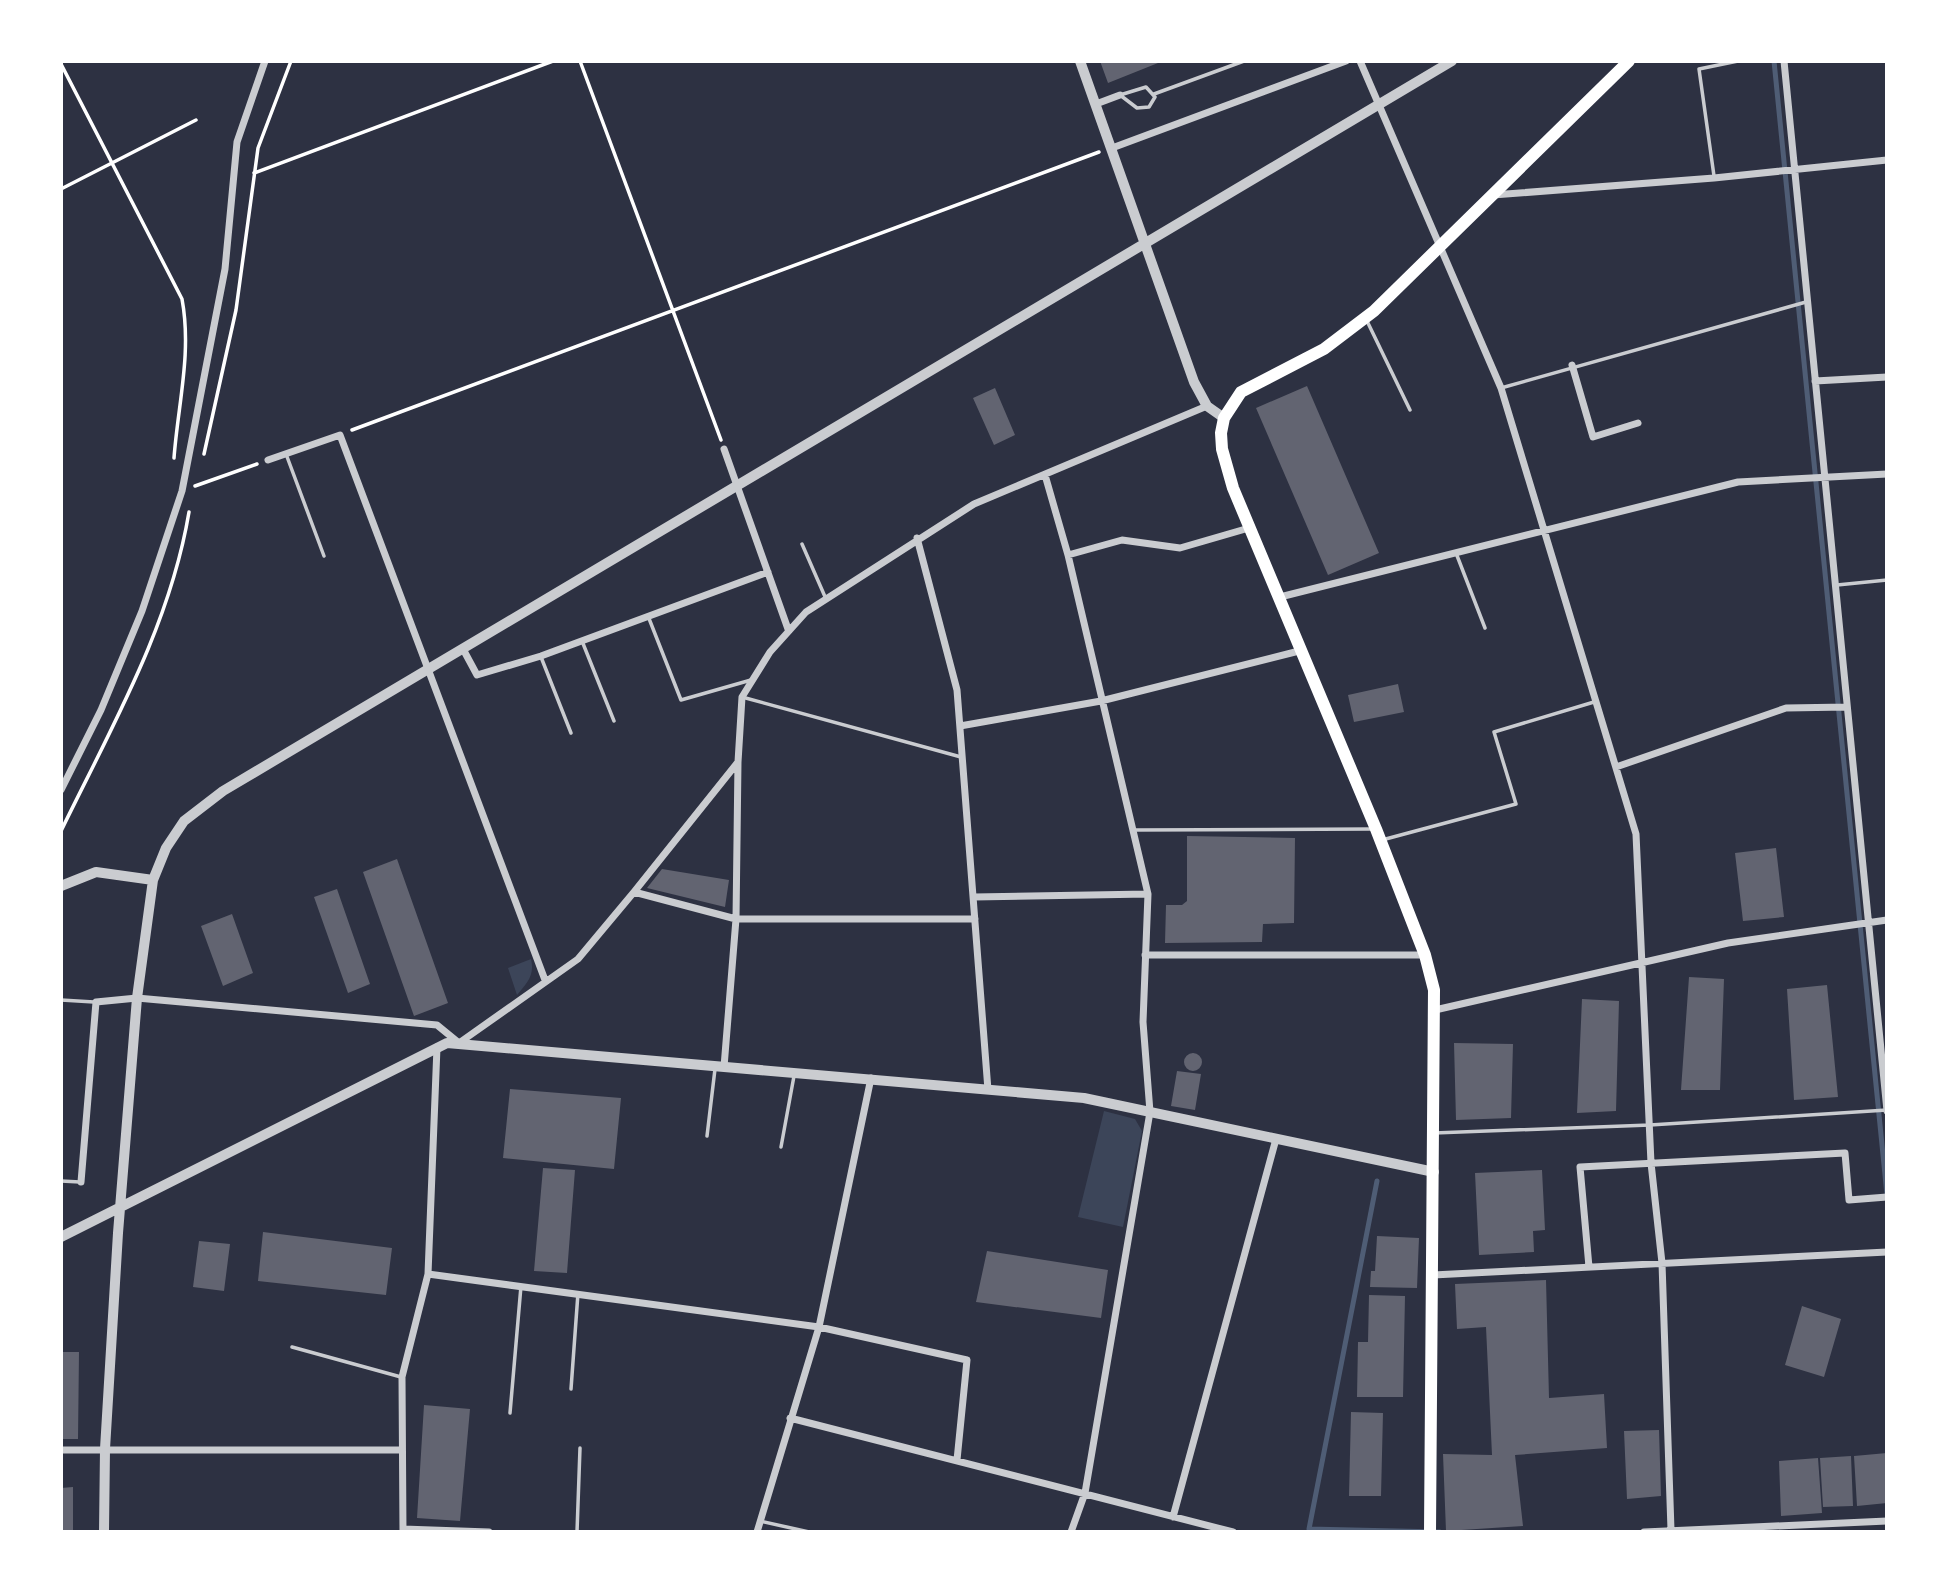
<svg xmlns="http://www.w3.org/2000/svg" width="1948" height="1593" font-family="Helvetica,sans-serif">
<style>
.green{fill:#3c4559}
.lines{fill:none;stroke-linecap:round;stroke-linejoin:round}
.stream{stroke:#4f5d75;stroke-width:5}
.building{fill:#626471}
.path{stroke:#fff;stroke-width:3.5}
.service{stroke:#caccd0;stroke-width:3.5}
.minor{stroke:#caccd0;stroke-width:7}
.tertiary{stroke:#caccd0;stroke-width:10}
.primary{stroke:#fff;stroke-width:12}
</style>
<rect width="100%" height="100%" fill="#2d3142"/>
<!-- green -->
<path class="green" d="M 531,959 C 535,975 527,983 517,995 L 508,968 Z
M 1104,1111 L 1135,1119 L 1142,1131 L 1123,1227 L 1078,1217 Z"/>
<g class="lines">
<!-- stream -->
<path class="stream" d="M 1774,61 L 1887,1195
M 1377,1181 L 1309,1529 L 1440,1532"/>
</g>
<!-- building -->
<path class="building" d="M 1100,61 L 1163,61 L 1108,83 Z
M 1307,386 L 1379,553 L 1328,575 L 1256,408 Z
M 995,388 L 1015,435 L 994,445 L 973,398 Z
M 1398,684 L 1404,712 L 1354,722 L 1348,695 Z
M 1187,836 L 1295,838 L 1294,923 L 1263,924 L 1262,942 L 1165,943 L 1166,905 L 1182,905 L 1187,901 Z
M 1776,848 L 1784,917 L 1743,921 L 1735,853 Z
M 397,859 L 448,1003 L 414,1016 L 363,872 Z
M 662,869 L 729,880 L 725,907 L 647,888 Z
M 337,889 L 370,984 L 348,993 L 314,897 Z
M 232,914 L 253,973 L 223,986 L 201,926 Z
M 1689,977 L 1724,979 L 1720,1090 L 1681,1090 Z
M 1827,985 L 1838,1097 L 1794,1100 L 1787,989 Z
M 1582,999 L 1619,1001 L 1616,1111 L 1577,1113 Z
M 1454,1043 L 1513,1044 L 1511,1118 L 1456,1120 Z
M1184 1062a9 9 0 1 1 18 0a9 9 0 1 1-18 0Z
M 1177,1071 L 1201,1074 L 1195,1110 L 1171,1106 Z
M 510,1089 L 621,1098 L 614,1169 L 503,1158 Z
M 543,1168 L 575,1170 L 567,1273 L 534,1271 Z
M 1542,1170 L 1545,1230 L 1533,1231 L 1534,1252 L 1479,1255 L 1475,1173 Z
M 263,1232 L 392,1248 L 386,1295 L 258,1281 Z
M 1377,1236 L 1419,1238 L 1417,1288 L 1370,1287 L 1371,1271 L 1375,1271 Z
M 199,1241 L 230,1244 L 224,1291 L 193,1287 Z
M 987,1251 L 1108,1270 L 1101,1318 L 976,1302 Z
M 1546,1280 L 1549,1398 L 1604,1394 L 1607,1448 L 1515,1455 L 1523,1526 L 1446,1531 L 1443,1454 L 1492,1455 L 1486,1327 L 1457,1329 L 1455,1284 Z
M 1369,1295 L 1405,1296 L 1403,1397 L 1357,1397 L 1358,1342 L 1368,1342 Z
M 1802,1306 L 1841,1319 L 1824,1377 L 1785,1365 Z
M 61,1352 L 79,1352 L 78,1439 L 61,1439 Z
M 424,1405 L 470,1409 L 460,1521 L 417,1518 Z
M 1351,1412 L 1383,1413 L 1381,1496 L 1349,1496 Z
M 1659,1430 L 1661,1496 L 1627,1499 L 1624,1431 Z
M 1887,1453 L 1887,1503 L 1857,1506 L 1854,1456 Z
M 1851,1456 L 1853,1506 L 1823,1507 L 1820,1458 Z
M 1818,1458 L 1822,1513 L 1781,1516 L 1779,1461 Z
M 73,1487 L 73,1532 L 61,1532 L 61,1488 Z"/>
<g class="lines">
<!-- path -->
<path class="path" d="M 580,61 L 721,440
M 61,64 L 182,299 C 192,353 178,404 174,458
M 254,173 L 553,61
M 61,189 L 196,120
M 352,430 L 1099,152
M 204,454 L 236,310 L 258,148 L 291,61
M 195,486 L 257,464
M 61,831 C 111,728 170,626 189,512"/>
<!-- service -->
<path class="service" d="M 1146,87 L 1155,97 L 1149,107 L 1137,108 L 1120,95 Z
M 1154,94 L 1244,61
M 1714,176 L 1699,69 L 1738,61
M 1367,321 L 1410,410
M 1501,388 L 1806,302
M 286,454 L 324,556
M 802,544 L 826,599
M 1456,553 L 1485,628
M 1837,585 L 1887,580
M 648,616 L 681,700 L 751,680
M 582,641 L 614,721
M 541,657 L 571,733
M 742,697 L 961,757
M 1135,830 L 1372,829
M 1382,840 L 1516,804 L 1494,732 L 1594,702
M 61,1000 L 94,1002
M 1434,1133 L 1650,1125 L 1887,1110
M 707,1136 L 715,1069
M 781,1147 L 794,1076
M 61,1181 L 80,1182
M 292,1347 L 401,1377
M 571,1389 L 578,1293
M 510,1413 L 521,1286
M 760,1521 L 809,1532
M 577,1532 L 580,1448"/>
<!-- minor -->
<path class="minor" d="M 1360,61 L 1501,388 L 1636,834 L 1651,1163 L 1662,1263 L 1671,1530
M 1784,61 L 1887,1111
M 1096,104 L 1120,95
M 1112,148 L 1346,61
M 1493,195 L 1714,178 L 1887,160
M 1572,365 L 1593,437 L 1638,423
M 1815,381 L 1887,377
M 724,449 L 788,629
M 268,460 L 340,435 L 545,980
M 1045,475 L 1068,555 L 1148,894 L 1143,1022 L 1150,1112 L 1085,1493 L 1071,1532
M 917,538 L 957,690 L 988,1090
M 1068,555 L 1122,540 L 1180,548 L 1249,528
M 1280,597 L 1738,482 L 1887,474
M 463,649 L 477,675 L 541,656 L 768,572
M 960,726 L 1101,701 L 1303,650
M 1616,767 L 1786,708 L 1847,707
M 61,790 L 101,710 L 142,611 L 182,491 L 225,269 L 237,142 L 265,61
M 634,892 L 736,919 L 975,919
M 974,897 L 1148,894
M 1145,955 L 1425,955
M 1435,1010 L 1728,943 L 1887,920
M 724,1067 L 736,919 L 738,762
M 81,1182 L 96,1002 L 137,998 L 437,1025 L 459,1043 L 578,959 L 634,892 L 738,762 L 742,697 L 770,652 L 806,612 L 974,504 L 1207,406
M 1589,1267 L 1580,1167 L 1845,1153 L 1849,1200 L 1887,1197
M 428,1274 L 819,1327 L 967,1360 L 957,1460
M 1433,1275 L 1887,1252
M 790,1418 L 1233,1532
M 61,1450 L 402,1450
M 1173,1517 L 1276,1139
M 403,1529 L 489,1532
M 403,1532 L 402,1377 L 428,1274 L 437,1047
M 757,1532 L 819,1327 L 871,1078
M 1644,1532 L 1887,1521"/>
<!-- tertiary -->
<path class="tertiary" d="M 1080,61 L 1194,382 L 1207,406 L 1224,418
M 61,886 L 96,872 L 153,880
M 61,1237 L 447,1043 L 1084,1098 L 1434,1172
M 104,1532 L 105,1449 L 118,1233 L 137,998 L 153,880 L 166,848 L 184,821 L 223,791 L 1452,61"/>
<!-- primary -->
<path class="primary" d="M 1430,1532 L 1434,990 L 1425,955 L 1376,829 L 1233,488 L 1222,449 L 1221,433 L 1224,418 L 1241,392 L 1324,349 L 1374,311 L 1629,61"/>
</g>
<!-- border -->
<rect width="1948" height="1593" fill="none" stroke="#ffffff" stroke-width="126"/>
</svg>
